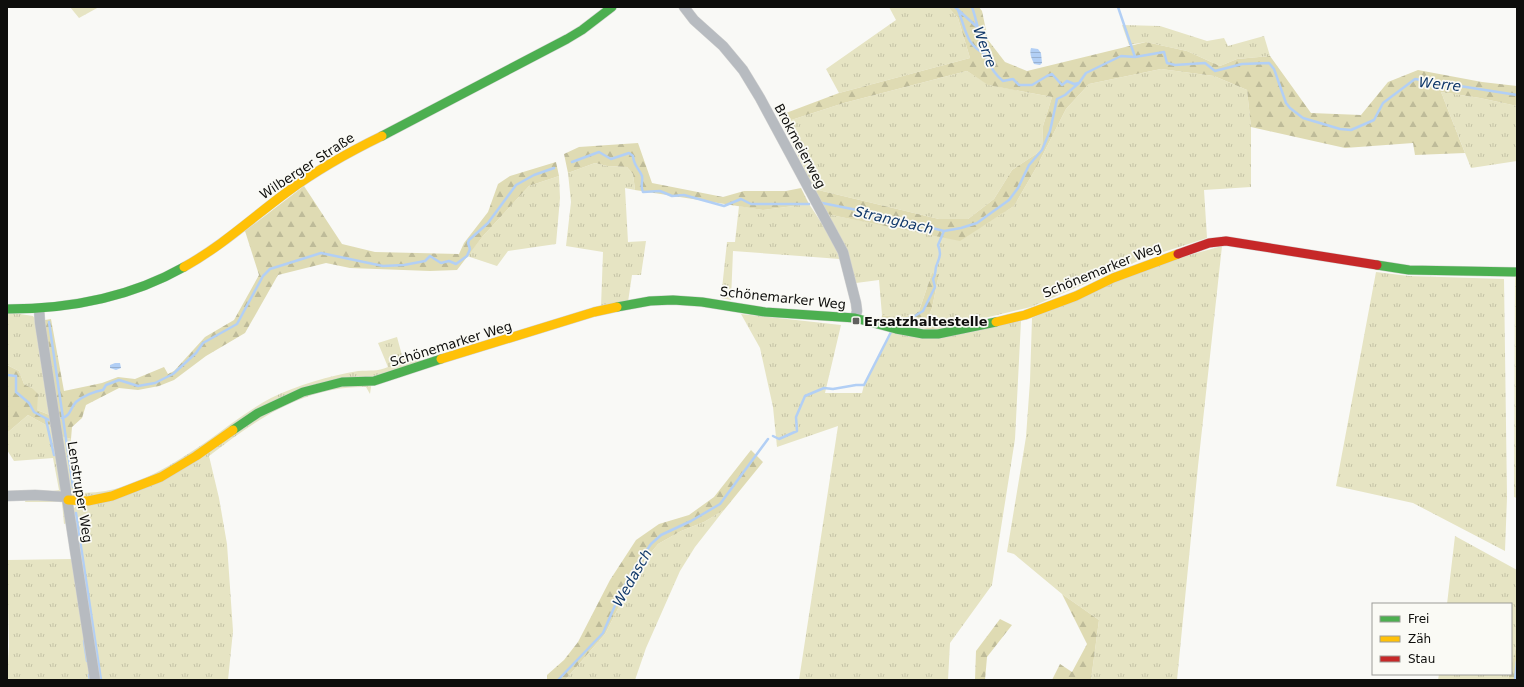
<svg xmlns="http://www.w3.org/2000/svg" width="1524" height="687" font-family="'DejaVu Sans',sans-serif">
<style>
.grass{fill:url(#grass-tufts)}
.forest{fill:url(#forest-firs)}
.water{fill:url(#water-rules)}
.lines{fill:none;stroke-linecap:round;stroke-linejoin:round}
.stream{stroke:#b2cff5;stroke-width:2.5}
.street-casing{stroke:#d3d3d1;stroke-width:11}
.fast-casing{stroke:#d3d3d1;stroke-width:10}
.slow-casing{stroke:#d3d3d1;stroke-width:10}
.jam-casing{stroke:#d3d3d1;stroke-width:10}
.street{stroke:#b7bbc0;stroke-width:10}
.fast{stroke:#4caf50;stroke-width:9}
.slow{stroke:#ffc107;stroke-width:9}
.jam{stroke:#c62828;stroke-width:9}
.poi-dot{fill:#60605e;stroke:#fafaf5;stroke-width:1.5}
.labels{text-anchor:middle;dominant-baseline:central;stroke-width:3.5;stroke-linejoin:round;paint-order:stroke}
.street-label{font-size:13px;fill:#0e0e0c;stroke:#fafaf5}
.poi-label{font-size:13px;font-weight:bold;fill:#0e0e0c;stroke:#fafaf5;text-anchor:start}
.water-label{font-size:14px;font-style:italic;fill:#10386a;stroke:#fafaf5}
</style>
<defs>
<pattern id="grass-tufts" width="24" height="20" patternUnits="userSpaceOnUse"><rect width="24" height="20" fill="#e6e4c3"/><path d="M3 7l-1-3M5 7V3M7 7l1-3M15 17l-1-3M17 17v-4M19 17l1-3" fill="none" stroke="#c4c2a6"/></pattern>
<pattern id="forest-firs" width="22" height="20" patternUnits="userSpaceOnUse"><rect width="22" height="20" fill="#dfdbb3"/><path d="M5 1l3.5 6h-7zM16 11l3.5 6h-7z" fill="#bebb99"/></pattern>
<pattern id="water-rules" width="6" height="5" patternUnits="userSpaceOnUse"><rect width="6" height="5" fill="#b2cff5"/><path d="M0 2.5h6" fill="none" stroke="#98b1d1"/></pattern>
</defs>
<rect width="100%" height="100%" fill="#f9f9f6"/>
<!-- grass -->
<path class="grass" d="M 70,7 L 99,7 L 79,18 Z
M 889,7 L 948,7 L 958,18 L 970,58 L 839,93 L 826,69 L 896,20 Z
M 1122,25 L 1160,26 L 1207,41 L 1224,38 L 1228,46 L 1264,36 L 1270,56 L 1237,59 L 1220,66 L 1187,51 L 1146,42 L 1129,45 Z
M 1161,69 L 1214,76 L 1247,90 L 1251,127 L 1251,187 L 1204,190 L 1207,238 L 1145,258 L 1031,307 L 934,330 L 927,319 L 932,308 L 939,274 L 932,273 L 919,311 L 913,315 L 897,317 L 882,315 L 879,280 L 856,283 L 847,255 L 826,214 L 960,240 L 1014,206 L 1036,168 L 1066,109 L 1089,84 Z
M 967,71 L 989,85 L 1052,97 L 1043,126 L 1042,150 L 1012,170 L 994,199 L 968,219 L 939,219 L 814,189 L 782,123 L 844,103 Z
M 1441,92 L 1480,98 L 1517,106 L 1517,161 L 1471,168 Z
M 595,163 L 607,166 L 627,167 L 633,174 L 635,190 L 625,188 L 628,242 L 646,241 L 641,275 L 632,275 L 628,302 L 601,307 L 603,252 L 566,246 L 571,202 L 568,173 Z
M 559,176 L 560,198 L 556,244 L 508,251 L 497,266 L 467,256 L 483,236 L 529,186 Z
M 809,204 L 833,240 L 840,259 L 733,251 L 731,300 L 721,298 L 727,242 L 735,242 L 739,206 L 763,210 Z
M 1222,246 L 1198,466 L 1177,680 L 1091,680 L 1099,620 L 1062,594 L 1014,554 L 1007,552 L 1026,437 L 1030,381 L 1032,318 L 1143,268 Z
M 1376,272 L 1409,276 L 1504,279 L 1507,497 L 1505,551 L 1413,503 L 1336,486 Z
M 1515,276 L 1517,277 L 1517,498 L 1514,497 Z
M 7,312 L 33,316 L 36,320 L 52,416 L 37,410 L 32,388 L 24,384 L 19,371 L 7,365 Z
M 741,314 L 841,325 L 825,393 L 862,393 L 864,385 L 891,332 L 1021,321 L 1015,439 L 992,585 L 950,643 L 948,680 L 799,680 L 838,426 L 777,447 L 773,407 L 760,348 Z
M 397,337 L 403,359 L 430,361 L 381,377 L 330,382 L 286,397 L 256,412 L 196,454 L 166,472 L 136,486 L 94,498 L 77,498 L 71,495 L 69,492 L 68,474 L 61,436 L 71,439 L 76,493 C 89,493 102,492 115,489 C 145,482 181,459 206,442 C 227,427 248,410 271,398 C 298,385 329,376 358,371 C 370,370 377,372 388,367 L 378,343 Z
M 345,384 L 370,384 L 371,387 L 370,394 L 366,387 C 303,386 256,420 209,456 L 219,498 L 227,544 L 233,631 L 228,680 L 98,680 L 73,513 L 74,508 L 78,505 L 99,502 L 138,490 L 165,478 L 188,465 L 247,424 L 274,407 L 307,394 Z
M 28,415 L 46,425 L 53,424 L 62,489 L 58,492 L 53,491 L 59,490 L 53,458 L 14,461 L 7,450 L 7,433 Z
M 26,499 L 63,501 L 67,523 L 64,524 L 62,502 L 25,502 Z
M 724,510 L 695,547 L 680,571 L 646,648 L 635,680 L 565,680 L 605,634 L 639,567 L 658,544 L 681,531 L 704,522 Z
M 1455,536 L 1517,570 L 1517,643 L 1511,667 L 1511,604 L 1447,604 Z
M 72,559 L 92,680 L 7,680 L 9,646 L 7,560 Z
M 1439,674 L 1509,674 L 1508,680 L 1438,680 Z"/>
<!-- forest -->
<path class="forest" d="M 948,7 L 979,7 L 982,11 L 988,40 L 1005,62 L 1027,71 L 1146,42 L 1187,51 L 1220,66 L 1237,59 L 1270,56 L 1311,113 L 1361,115 L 1388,82 L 1418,70 L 1482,82 L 1517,86 L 1517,106 L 1480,98 L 1441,92 L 1465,153 L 1415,155 L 1413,143 L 1345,148 L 1251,127 L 1247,90 L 1214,76 L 1161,69 L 1089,84 L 1066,109 L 1036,168 L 1014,206 L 960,241 L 826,214 L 814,189 L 939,219 L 968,219 L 994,199 L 1012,170 L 1042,150 L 1043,126 L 1052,97 L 988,85 L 967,71 L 844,103 L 782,123 L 778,116 L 839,93 L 970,58 L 958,18 Z
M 638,143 L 652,183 L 723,197 L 744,191 L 786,191 L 801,188 L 809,204 L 763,210 L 635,190 L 633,174 L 627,167 L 607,166 L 595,163 L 568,173 L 564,154 L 579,147 Z
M 556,162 L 559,176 L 529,186 L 483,236 L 457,270 L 430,271 L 350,268 L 326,263 L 278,275 L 245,333 L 206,356 L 174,380 L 159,386 L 138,390 L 119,388 L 86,405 L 82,418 L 72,427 L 71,439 L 61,436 L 45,326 L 45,320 L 51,319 L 64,391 L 102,383 L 118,377 L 135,379 L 164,367 L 168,374 L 174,371 L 205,337 L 234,320 L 259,275 L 245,231 L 304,186 L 342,244 L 375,252 L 459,254 L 464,243 L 488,212 L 498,184 L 510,176 Z
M 932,273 L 939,274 L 932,308 L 927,319 L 936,324 L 934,330 L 881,322 L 882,315 L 897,317 L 913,315 L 919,311 Z
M 7,365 L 19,371 L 24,384 L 32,388 L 38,394 L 37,410 L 52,416 L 53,424 L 46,425 L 28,415 L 7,433 Z
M 751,450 L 763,462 L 724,510 L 704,522 L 681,531 L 658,544 L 639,567 L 605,634 L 565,680 L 547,680 L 547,675 L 564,660 L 578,642 L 610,580 L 636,540 L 659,524 L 689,515 L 714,497 Z
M 1062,594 L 1099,620 L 1091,680 L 1052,680 L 1060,664 L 1072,672 L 1087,644 Z
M 1000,619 L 1012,625 L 987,657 L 985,680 L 975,680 L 976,651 Z
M 1517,643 L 1516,680 L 1508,680 L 1509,674 L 1511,674 L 1511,667 Z"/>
<!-- water -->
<path class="water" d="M 1031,48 L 1038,49 L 1041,53 L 1042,63 L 1040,65 L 1034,64 C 1032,59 1029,54 1031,48 Z
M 115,363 L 120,363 L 121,368 L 116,370 L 110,368 L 110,365 Z"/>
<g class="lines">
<!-- stream -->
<path class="stream" d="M 955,7 L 977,27
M 972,7 C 981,32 981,63 1003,81 L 1013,79 L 1019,85 L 1032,85 L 1047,76 L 1052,74 L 1062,85 L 1067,81 L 1074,84 L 1079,83 L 1086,73 L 1121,56 L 1135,57 L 1164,52 L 1167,63 L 1175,65 L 1205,63 L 1215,71 L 1242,64 L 1269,63 L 1274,69 L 1286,103 L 1290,108 L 1303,118 L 1340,129 L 1351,130 L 1374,120 L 1383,103 L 1415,79 L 1517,95
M 1118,7 L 1135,57
M 958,10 C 966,29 965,44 985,54
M 572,162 L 599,152 L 611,159 L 629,153 L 633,156 C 634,167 639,168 642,176 C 643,182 640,186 643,192 L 660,191 L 672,196 L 684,195 L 724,206 L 741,199 L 751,204 L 809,204
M 822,203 L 877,214 L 944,231 L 961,228 L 977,223 L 1009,200 L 1018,188 L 1029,165 L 1042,150 L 1050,131 L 1057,99 L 1065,95 L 1079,83
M 49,322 L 73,487
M 895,322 L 913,317 L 923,311 L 935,287 L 933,279 C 936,275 935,272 936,267 C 939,258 942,255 938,245 L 944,231
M 7,375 L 16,376 L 16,392 L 29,403 L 34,412 L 49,420
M 62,418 C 71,416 70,408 76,402 C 83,396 95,391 103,390 L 106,385 L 119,380 L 138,386 L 155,383 L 173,374 L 196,353 L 203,343 L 237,324 L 263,276 L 270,269 L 321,253 L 383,266 L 404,265 L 425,261 L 430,256 L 441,263 L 449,261 L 456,264 L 467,256 L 470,249 L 468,243 L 469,240 L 488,223 L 516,185 L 534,175 L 554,168
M 46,420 L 54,455
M 773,436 L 779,439 L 797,431 L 796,417 L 805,396 L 824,388 L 833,389 L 856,385 L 864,385 L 891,332
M 76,513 L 101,680
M 84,641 L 87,661
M 89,675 L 90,680
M 558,680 L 603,633 L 620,594 L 635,567 L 651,544 L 661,535 L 691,521 L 720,504 L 768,439
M 1515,680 L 1517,661"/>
<defs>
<path id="street" d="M 684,7 L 694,20 L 723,46 L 743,70 L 760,98 L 843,252 L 856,303 L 857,311 L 855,318
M 39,309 L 40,323 L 95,680
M 7,496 L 35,495 L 67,497"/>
<path id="fast" d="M 382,136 L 567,39 L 582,30 L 612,7
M 1377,265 L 1409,270 L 1517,272
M 617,307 L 650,301 L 673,300 L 702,302 L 765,312 L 855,318 L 896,329 L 923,334 L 938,334 L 996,322
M 7,309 C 68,309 131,297 184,267
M 233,430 L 258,413 L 303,392 L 342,382 L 374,381 L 441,359"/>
<path id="slow" d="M 184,267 C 222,246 253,217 287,192 C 317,170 349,152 382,136
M 996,322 L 1025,315 L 1076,296 L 1113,278 L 1178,254
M 441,359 L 594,312 L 617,307
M 68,500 L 88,501 L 112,496 L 161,477 L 196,456 L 233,430"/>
<path id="jam" d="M 1178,254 L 1209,243 L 1226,241 L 1377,265"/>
</defs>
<!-- street casing -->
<use href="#street" class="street-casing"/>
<!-- fast casing -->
<use href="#fast" class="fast-casing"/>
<!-- slow casing -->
<use href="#slow" class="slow-casing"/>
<!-- jam casing -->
<use href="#jam" class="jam-casing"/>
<!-- street -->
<use href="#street" class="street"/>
<!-- fast -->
<use href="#fast" class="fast"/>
<!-- slow -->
<use href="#slow" class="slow"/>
<!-- jam -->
<use href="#jam" class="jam"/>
</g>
<!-- markers -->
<rect class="poi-dot" x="852" y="317" width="8" height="8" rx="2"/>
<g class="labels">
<!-- street labels -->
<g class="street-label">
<text transform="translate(800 146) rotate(62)">Brokmeierweg</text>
<text transform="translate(307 166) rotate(-33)">Wilberger Straße</text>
<text transform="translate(1102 270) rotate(-22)">Schönemarker Weg</text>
<text transform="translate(783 298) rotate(6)">Schönemarker Weg</text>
<text transform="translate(451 344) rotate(-17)">Schönemarker Weg</text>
<text transform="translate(80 492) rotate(81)">Lenstruper Weg</text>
</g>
<!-- poi labels -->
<g class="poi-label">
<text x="864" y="321">Ersatzhaltestelle</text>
</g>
<!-- water labels -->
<g class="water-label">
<text transform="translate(985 47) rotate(70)">Werre</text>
<text transform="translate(1440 84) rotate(6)">Werre</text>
<text transform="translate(894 220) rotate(13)">Strangbach</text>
<text transform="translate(632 578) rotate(-60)">Wedasch</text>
</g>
</g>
<!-- border -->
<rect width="1524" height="687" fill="none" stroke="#0e0e0c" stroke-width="16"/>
<!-- legend -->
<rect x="1372" y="603" width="140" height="72" fill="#fafaf5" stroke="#9c9c98"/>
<rect x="1380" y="616" width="20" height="6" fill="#4caf50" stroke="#9c9c98"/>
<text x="1408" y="623" font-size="12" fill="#0e0e0c">Frei</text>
<rect x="1380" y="636" width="20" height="6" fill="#ffc107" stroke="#9c9c98"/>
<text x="1408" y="643" font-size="12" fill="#0e0e0c">Zäh</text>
<rect x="1380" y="656" width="20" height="6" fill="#c62828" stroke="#9c9c98"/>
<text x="1408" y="663" font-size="12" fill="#0e0e0c">Stau</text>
</svg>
